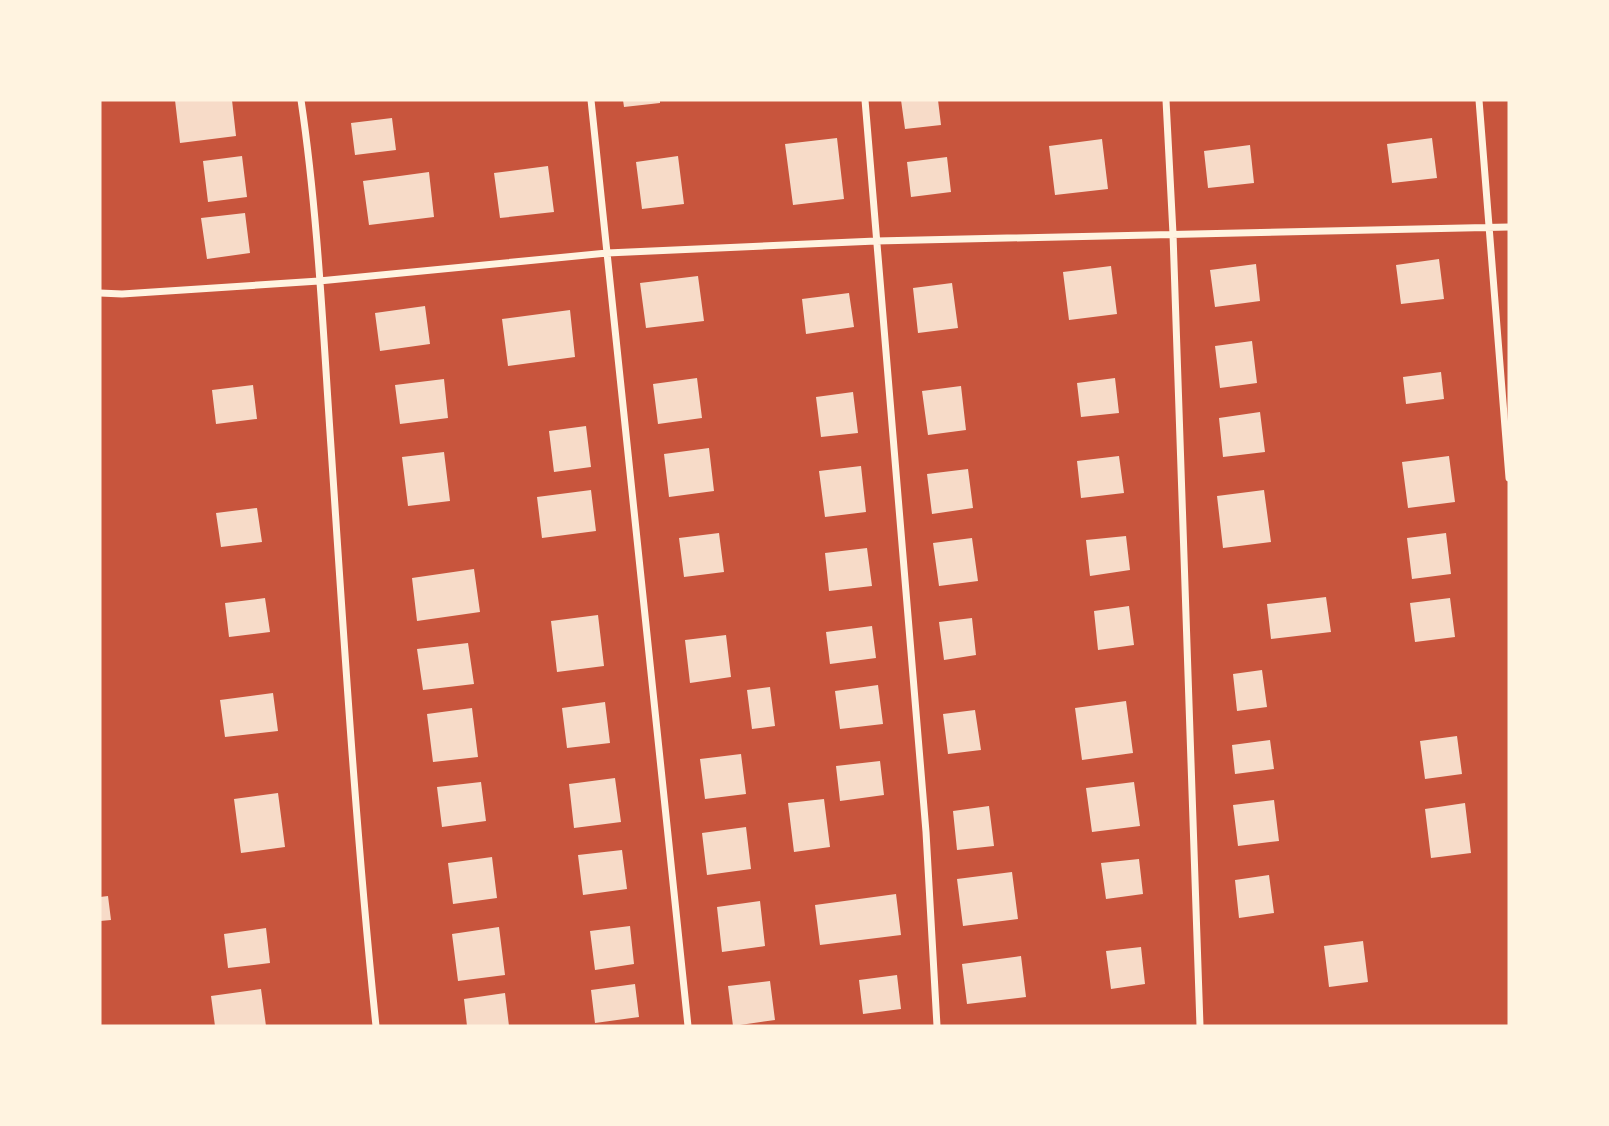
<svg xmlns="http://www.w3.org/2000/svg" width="1609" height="1126" font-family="Rubik,sans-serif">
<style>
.building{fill:#f7dbc8}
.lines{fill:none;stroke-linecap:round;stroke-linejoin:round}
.minor{stroke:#fff3e0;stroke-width:7}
</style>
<rect width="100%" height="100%" fill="#c8553d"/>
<!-- building -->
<path class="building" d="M 175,100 L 232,100 L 236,136 L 180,143 Z
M 623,100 L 660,100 L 660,103 L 624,107 Z
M 901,100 L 938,100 L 941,125 L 905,129 Z
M 392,118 L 396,150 L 355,155 L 351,123 Z
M 837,138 L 844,199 L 793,205 L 785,144 Z
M 1432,138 L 1437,178 L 1392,183 L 1387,144 Z
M 1102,139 L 1108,189 L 1055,195 L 1049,146 Z
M 1250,145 L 1254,183 L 1208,188 L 1204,151 Z
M 242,156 L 247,197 L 208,202 L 203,161 Z
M 678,156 L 684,204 L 642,209 L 636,162 Z
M 947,157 L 951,192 L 911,197 L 907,162 Z
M 548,166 L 554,212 L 500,218 L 494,173 Z
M 429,172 L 434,217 L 369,225 L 363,181 Z
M 245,213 L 250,253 L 207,259 L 201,218 Z
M 1439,259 L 1444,299 L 1401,304 L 1396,265 Z
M 1256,264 L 1260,301 L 1215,307 L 1210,270 Z
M 1111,266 L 1117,314 L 1069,320 L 1063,272 Z
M 698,276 L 704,321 L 646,328 L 640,283 Z
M 952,283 L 958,328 L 918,333 L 913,288 Z
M 849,293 L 854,327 L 806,334 L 802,299 Z
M 425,306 L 430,344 L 380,351 L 375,313 Z
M 570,310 L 575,357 L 508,366 L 502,319 Z
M 1252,341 L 1257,383 L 1220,388 L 1215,346 Z
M 1441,372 L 1444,399 L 1406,404 L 1403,377 Z
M 697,378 L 702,418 L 658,424 L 653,384 Z
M 1115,378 L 1119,413 L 1081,417 L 1077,383 Z
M 444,379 L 448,418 L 400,424 L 395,385 Z
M 253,385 L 257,419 L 216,424 L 212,390 Z
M 961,386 L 966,430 L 928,435 L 922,391 Z
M 853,392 L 858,433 L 821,437 L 816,397 Z
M 1260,412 L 1265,452 L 1223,457 L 1219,418 Z
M 586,426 L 591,467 L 554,472 L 549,431 Z
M 709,448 L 714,491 L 669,497 L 664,454 Z
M 444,452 L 450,501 L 408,506 L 402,457 Z
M 1119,456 L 1124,493 L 1081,498 L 1077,461 Z
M 1449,456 L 1455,502 L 1408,508 L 1402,462 Z
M 861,466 L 866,512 L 825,517 L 819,471 Z
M 968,469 L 973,508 L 932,514 L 927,474 Z
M 591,490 L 596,531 L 542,538 L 537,497 Z
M 1264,490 L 1271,542 L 1223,548 L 1217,496 Z
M 257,508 L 262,542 L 221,547 L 216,513 Z
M 719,533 L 724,572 L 684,577 L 679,538 Z
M 1446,533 L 1451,574 L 1412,579 L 1407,538 Z
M 1126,536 L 1130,570 L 1090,576 L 1086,540 Z
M 972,538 L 978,581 L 939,586 L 933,543 Z
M 867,548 L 872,586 L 829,591 L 825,553 Z
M 474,569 L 480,612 L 417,621 L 412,578 Z
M 1326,597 L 1331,632 L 1271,639 L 1267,604 Z
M 265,598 L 270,632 L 229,637 L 225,603 Z
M 1450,598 L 1455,637 L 1415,642 L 1410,603 Z
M 1129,606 L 1134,645 L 1098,650 L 1094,611 Z
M 598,615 L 604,666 L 557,672 L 551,621 Z
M 972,618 L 976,655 L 944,660 L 939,622 Z
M 872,626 L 876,658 L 830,664 L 826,632 Z
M 726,635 L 731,677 L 690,683 L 685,640 Z
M 468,643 L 474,684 L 423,690 L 417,649 Z
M 1262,670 L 1267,707 L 1237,711 L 1233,674 Z
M 878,685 L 883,724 L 840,729 L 835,691 Z
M 770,687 L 775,726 L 752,729 L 747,690 Z
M 273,693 L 278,731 L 225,737 L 220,700 Z
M 1126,701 L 1133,753 L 1082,760 L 1075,708 Z
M 605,702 L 610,743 L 567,748 L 562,708 Z
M 472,708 L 478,757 L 433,762 L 427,714 Z
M 975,710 L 981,750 L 948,754 L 943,714 Z
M 1457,736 L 1462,774 L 1425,779 L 1420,741 Z
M 1270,740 L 1274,769 L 1235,774 L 1232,745 Z
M 741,754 L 746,794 L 705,799 L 700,759 Z
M 880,761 L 884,795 L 840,801 L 836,766 Z
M 615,778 L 621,822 L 574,828 L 569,784 Z
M 481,782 L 486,821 L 442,827 L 437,787 Z
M 1134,782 L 1140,826 L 1092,832 L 1086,788 Z
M 278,793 L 285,847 L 241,853 L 234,799 Z
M 824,799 L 830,847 L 794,852 L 788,803 Z
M 1274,800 L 1279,841 L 1238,846 L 1233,805 Z
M 1465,803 L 1471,853 L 1431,858 L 1425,809 Z
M 989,806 L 994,846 L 957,850 L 953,811 Z
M 746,827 L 751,869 L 707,875 L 702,833 Z
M 622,850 L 627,889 L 583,895 L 578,855 Z
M 492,857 L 497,898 L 453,904 L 448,863 Z
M 1139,859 L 1143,894 L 1106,899 L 1101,863 Z
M 1012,872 L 1018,919 L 963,926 L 957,879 Z
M 1269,875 L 1274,913 L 1239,918 L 1235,880 Z
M 896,894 L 901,935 L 820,945 L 815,905 Z
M 108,896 L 111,920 L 100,921 L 100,897 Z
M 760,901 L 765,946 L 722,952 L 717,907 Z
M 630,926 L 634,964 L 595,970 L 590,931 Z
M 499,927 L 505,975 L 458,981 L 452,934 Z
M 266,928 L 270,963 L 228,968 L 224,934 Z
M 1363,941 L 1368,982 L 1329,987 L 1324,946 Z
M 1141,947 L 1145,984 L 1111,989 L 1106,951 Z
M 1021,956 L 1026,997 L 967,1004 L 962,964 Z
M 897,975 L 901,1009 L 863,1014 L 859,980 Z
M 770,981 L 775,1020 L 733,1026 L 728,986 Z
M 635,984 L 639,1017 L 595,1023 L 591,990 Z
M 261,989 L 266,1026 L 215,1026 L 211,996 Z
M 505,993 L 509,1026 L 467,1026 L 464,999 Z"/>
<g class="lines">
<!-- minor -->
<path class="minor" d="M 301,100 C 318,215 323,331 331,447 C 344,640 356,834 376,1026
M 591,100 L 688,1026
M 865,100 L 926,832 L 937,1026
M 1166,100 L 1173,234 L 1200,1026
M 1479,100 L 1509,478
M 100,293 L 122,294 L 319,281 L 607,253 L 876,241 L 1509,227"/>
</g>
<!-- border -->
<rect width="1609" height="1126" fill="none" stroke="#fff3e0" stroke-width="203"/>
</svg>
